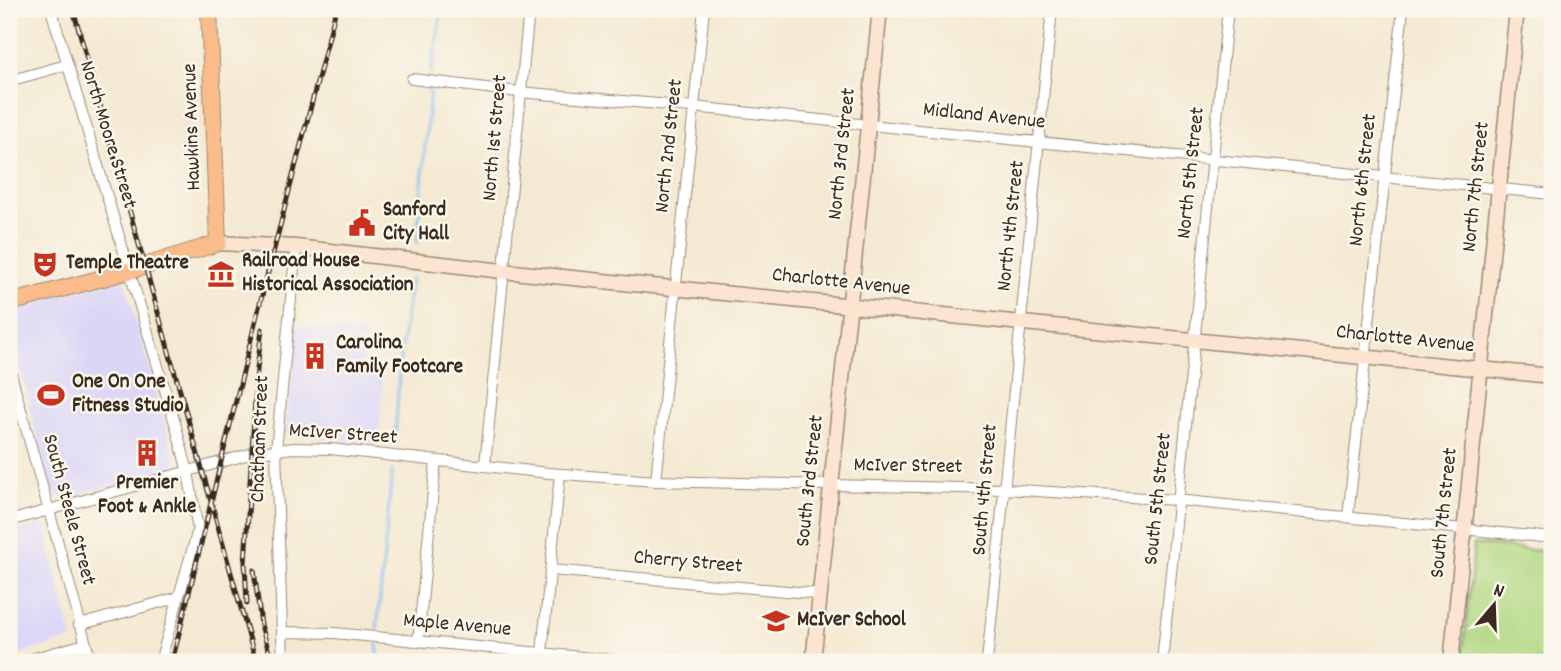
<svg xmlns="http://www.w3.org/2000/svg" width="1561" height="671" font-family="Dekko,sans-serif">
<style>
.built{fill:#dbd6f7}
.park{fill:#b1d882;stroke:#768150;stroke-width:2}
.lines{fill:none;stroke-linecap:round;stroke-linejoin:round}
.stream{stroke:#7bbef1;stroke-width:2.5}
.street-casing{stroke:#988a78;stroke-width:12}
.secondary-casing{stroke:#988a78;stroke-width:17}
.primary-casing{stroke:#988a78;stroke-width:18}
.street{stroke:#fff;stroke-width:10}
.secondary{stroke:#fde4d0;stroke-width:14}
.primary{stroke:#f9bc8a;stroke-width:16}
.rail-casing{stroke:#3b2a1e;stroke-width:5}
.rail{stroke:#fbf7ec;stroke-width:2.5;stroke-dasharray:8;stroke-linecap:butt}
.labels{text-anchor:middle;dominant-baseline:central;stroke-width:5;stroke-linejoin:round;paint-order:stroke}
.street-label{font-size:21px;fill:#3b2a1e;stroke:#fbf7ec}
.poi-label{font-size:21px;font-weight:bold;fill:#3b2a1e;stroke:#fbf7ec;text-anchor:start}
</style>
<rect width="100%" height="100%" fill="#fbf7ec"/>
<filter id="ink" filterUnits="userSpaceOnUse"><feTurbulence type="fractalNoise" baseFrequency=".0143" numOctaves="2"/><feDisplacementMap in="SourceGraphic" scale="14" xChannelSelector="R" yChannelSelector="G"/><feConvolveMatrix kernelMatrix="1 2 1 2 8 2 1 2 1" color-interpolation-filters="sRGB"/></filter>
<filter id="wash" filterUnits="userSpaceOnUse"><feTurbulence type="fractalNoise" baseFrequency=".00686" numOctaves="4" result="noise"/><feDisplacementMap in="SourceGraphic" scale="28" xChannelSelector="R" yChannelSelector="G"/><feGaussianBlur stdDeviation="1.57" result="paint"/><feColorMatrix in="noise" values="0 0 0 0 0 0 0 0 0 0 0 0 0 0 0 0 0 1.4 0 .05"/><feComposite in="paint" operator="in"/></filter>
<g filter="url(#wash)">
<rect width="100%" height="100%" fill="#f4e9d2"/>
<!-- built -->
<path class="built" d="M 124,278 L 176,462 L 170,470 L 63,499 L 49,489 L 9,318 L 9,309 Z
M 295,325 L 365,332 L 361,367 L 383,371 L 379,444 L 285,434 Z
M 43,523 L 73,639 L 9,656 L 9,533 Z"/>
<!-- park -->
<path class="park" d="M 1474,544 L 1552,552 L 1552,662 L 1462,662 Z"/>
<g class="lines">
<!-- stream -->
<path class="stream" d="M 431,73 L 442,9
M 417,243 L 430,88
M 395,440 L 400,359 L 411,278
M 377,629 L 392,471
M 377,644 L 379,662"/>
</g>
</g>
<g filter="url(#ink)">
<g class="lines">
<defs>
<path id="street" d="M 51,9 L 175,423 L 188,472 L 198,530 L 160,662
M 1533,9 L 1552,11
M 412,79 L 519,92 L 693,107 L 1552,194
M 9,81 L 66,65
M 9,367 L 91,662
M 485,465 L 529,9
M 656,481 L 704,9
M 1348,517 L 1403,9
M 9,521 L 257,452 L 294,448 L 330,449 L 549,473 L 656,481 L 1005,489 L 1177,500 L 1552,538
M 551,570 L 820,594
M 79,625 L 179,597
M 283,632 L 334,633 L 633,662
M 418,642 L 436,461
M 20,662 L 85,644
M 283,662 L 276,450 L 296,247
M 541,662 L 560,474
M 987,662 L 1052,9
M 1162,662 L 1228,9"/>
<path id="secondary" d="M 218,243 L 296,247 L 503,271 L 1552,376
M 813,662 L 880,9
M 1451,662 L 1517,9"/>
<path id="primary" d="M 9,303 L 129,271 L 218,243 L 209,9"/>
</defs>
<!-- street casing -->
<use href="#street" class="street-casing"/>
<!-- secondary casing -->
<use href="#secondary" class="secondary-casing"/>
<!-- primary casing -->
<use href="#primary" class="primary-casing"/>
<!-- street -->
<use href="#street" class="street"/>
<!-- secondary -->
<use href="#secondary" class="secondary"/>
<!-- primary -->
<use href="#primary" class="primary"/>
<defs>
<path id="rail" d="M 73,9 L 256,662
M 254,570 L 261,625 L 272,662
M 247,604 L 245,563 L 257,369 L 262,329
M 172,662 L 257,315 L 336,9"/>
</defs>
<!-- rail casing -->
<use href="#rail" class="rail-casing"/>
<!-- rail -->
<use href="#rail" class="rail"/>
</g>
</g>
<!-- icons -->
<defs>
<symbol id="civic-bare" viewBox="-9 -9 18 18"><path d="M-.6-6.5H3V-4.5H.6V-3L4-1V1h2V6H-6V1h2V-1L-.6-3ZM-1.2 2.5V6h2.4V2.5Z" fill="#c8321e" stroke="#fbf7ec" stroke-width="2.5" paint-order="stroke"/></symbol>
<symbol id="theatre-bare" viewBox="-9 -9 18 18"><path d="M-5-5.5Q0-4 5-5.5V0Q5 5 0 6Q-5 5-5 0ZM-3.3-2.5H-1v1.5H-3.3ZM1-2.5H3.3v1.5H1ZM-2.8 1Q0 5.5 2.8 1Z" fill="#c8321e" stroke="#fbf7ec" stroke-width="2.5" paint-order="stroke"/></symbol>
<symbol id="museum-bare" viewBox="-9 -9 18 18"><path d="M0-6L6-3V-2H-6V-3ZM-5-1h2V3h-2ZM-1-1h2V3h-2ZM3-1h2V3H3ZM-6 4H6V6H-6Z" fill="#c8321e" stroke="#fbf7ec" stroke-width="2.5" paint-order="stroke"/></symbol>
<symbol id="building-bare" viewBox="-9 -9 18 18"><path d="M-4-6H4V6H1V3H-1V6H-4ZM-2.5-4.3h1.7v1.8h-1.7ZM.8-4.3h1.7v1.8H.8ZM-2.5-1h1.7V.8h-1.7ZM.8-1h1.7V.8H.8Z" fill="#c8321e" stroke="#fbf7ec" stroke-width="2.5" paint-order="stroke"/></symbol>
<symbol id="stadium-bare" viewBox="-9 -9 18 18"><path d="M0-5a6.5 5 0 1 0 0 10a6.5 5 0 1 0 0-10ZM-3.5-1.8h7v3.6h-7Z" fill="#c8321e" stroke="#fbf7ec" stroke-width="2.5" paint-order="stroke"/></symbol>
<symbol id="school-bare" viewBox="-9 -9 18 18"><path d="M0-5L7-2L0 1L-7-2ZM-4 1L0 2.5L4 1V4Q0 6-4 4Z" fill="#c8321e" stroke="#fbf7ec" stroke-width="2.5" paint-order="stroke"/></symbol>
</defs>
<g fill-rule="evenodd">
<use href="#civic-bare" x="343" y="204" width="38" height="38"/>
<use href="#theatre-bare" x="26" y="245" width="38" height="38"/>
<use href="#museum-bare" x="202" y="255" width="38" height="38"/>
<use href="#building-bare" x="296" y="337" width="38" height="38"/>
<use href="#stadium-bare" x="32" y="376" width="38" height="38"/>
<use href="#building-bare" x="128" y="434" width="38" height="38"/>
<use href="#school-bare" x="757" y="602" width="38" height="38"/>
</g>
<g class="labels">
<!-- street labels -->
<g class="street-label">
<text transform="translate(984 117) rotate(6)">Midland Avenue</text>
<text transform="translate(193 127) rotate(-92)">Hawkins Avenue</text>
<text transform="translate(107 135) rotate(73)">North Moore Street</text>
<text transform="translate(496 138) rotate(-85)">North 1st Street</text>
<text transform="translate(670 146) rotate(-84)">North 2nd Street</text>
<text transform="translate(843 154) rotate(-84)">North 3rd Street</text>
<text transform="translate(1192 173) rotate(-84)">North 5th Street</text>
<text transform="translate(1364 180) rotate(-84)">North 6th Street</text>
<text transform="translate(1477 187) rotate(-84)">North 7th Street</text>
<text transform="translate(1012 226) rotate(-84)">North 4th Street</text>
<text transform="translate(841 283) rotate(6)">Charlotte Avenue</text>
<text transform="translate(1405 340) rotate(6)">Charlotte Avenue</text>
<text transform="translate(343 435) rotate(4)">McIver Street</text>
<text transform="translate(261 439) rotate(-88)">Chatham Street</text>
<text transform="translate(908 467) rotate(1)">McIver Street</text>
<text transform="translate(811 481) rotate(-84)">South 3rd Street</text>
<text transform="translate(986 490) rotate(-85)">South 4th Street</text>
<text transform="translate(1159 499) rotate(-84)">South 5th Street</text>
<text transform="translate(68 510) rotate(75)">South Steele Street</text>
<text transform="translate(1445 513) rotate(-84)">South 7th Street</text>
<text transform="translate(688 563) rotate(5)">Cherry Street</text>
<text transform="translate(457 626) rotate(5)">Maple Avenue</text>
</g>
<!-- poi labels -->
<g class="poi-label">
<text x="383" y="211">Sanford<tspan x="383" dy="24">City Hall</tspan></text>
<text x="242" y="262">Railroad House<tspan x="242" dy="24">Historical Association</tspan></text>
<text x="66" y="264">Temple Theatre</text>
<text x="336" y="344">Carolina<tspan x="336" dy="24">Family Footcare</tspan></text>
<text x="72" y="383">One On One<tspan x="72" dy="24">Fitness Studio</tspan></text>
<text x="147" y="484" text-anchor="middle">Premier<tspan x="147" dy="24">Foot &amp; Ankle</tspan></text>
<text x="797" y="621">McIver School</text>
</g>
</g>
<!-- margin -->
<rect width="1561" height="671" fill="none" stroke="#fbf7ec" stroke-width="35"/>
<!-- north arrow -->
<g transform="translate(1494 605) rotate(19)" stroke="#fbf7ec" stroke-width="5" paint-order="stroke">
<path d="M0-5L12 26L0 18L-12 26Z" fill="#3b2a1e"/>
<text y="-10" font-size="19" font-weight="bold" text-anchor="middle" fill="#3b2a1e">N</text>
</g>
</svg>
